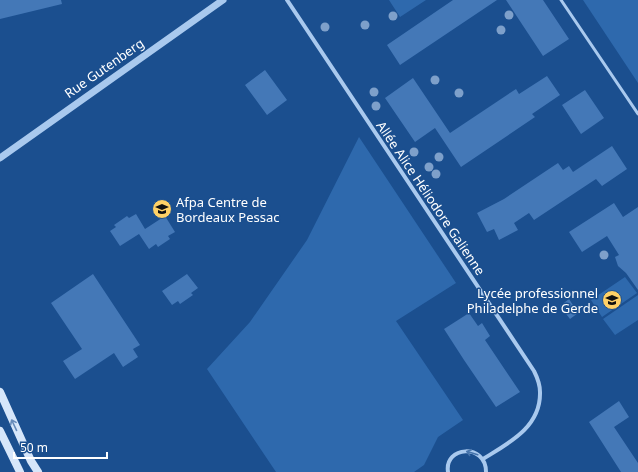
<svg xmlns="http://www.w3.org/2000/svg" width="638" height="472" font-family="'Noto Sans',sans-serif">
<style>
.green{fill:#2e69ad}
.building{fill:#4478b7}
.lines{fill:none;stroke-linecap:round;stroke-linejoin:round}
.service{stroke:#a9c9ee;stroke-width:3}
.minor{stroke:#a9c9ee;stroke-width:4}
.tertiary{stroke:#a9c9ee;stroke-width:7}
.secondary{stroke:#d6e6fa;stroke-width:8}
.tree{fill:#7ea0ca}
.oneway{stroke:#668bba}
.oneway2{stroke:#4674ac}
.labels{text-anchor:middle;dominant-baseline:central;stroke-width:3;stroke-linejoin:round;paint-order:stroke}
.street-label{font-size:13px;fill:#fff;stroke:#1b4f8f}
.poi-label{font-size:13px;fill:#fff;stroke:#1b4f8f;text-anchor:start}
</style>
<rect width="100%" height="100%" fill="#1b4f8f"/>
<!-- green -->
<path class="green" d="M 389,0 L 426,0 L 400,17 Z
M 583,0 L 638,0 L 638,83 Z
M 359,137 L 456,283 L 396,321 L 463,420 L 438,437 L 424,465 L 414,472 L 276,472 L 207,369 L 250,322 L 307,240 Z
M 625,277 L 637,293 L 602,317 L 591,300 Z
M 638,295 L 638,320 L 615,335 L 603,319 Z"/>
<!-- building -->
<path class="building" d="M 0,0 L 61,0 L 62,4 L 0,19 Z
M 453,0 L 497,0 L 400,65 L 387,45 Z
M 506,0 L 543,0 L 569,39 L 543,56 Z
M 265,70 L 287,100 L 267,115 L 245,85 Z
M 547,76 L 560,95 L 532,114 L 535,117 L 461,167 L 435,128 L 415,142 L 385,98 L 413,78 L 450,133 L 516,89 L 519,94 Z
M 585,90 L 604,118 L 581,134 L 562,105 Z
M 612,146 L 627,169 L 602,186 L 596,179 L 534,220 L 529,213 L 514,223 L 518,230 L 499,240 L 494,229 L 487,232 L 477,213 L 504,199 L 558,163 L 563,170 L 569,166 L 573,172 Z
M 614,203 L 623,217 L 638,207 L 638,290 L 626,273 L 618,266 L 615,257 L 619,255 L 607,236 L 582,252 L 569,232 Z
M 136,214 L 145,229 L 165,216 L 175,232 L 168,236 L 170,239 L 158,247 L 156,244 L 149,249 L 139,234 L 120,246 L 110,231 L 116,227 L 114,225 L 127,216 L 129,218 Z
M 93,274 L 140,345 L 133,349 L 138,357 L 123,367 L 114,353 L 75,379 L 63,361 L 82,349 L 51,303 Z
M 187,274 L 198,288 L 191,293 L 193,295 L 180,304 L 178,301 L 172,305 L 162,291 Z
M 569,299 L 578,313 L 570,319 L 560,306 Z
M 469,313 L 478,326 L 482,323 L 490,336 L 485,340 L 520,392 L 496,407 L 464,360 L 444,329 Z
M 619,401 L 629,417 L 614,427 L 638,463 L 638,472 L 621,472 L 589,422 Z"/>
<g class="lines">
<!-- service -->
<path class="service" d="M 561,0 L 638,114"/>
<!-- minor -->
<path class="minor" d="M 287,0 L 534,371 C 537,377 540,384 540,392 C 541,427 509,443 483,459
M 448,472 C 444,446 486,443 486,472"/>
<!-- tertiary -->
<path class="tertiary" d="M 0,158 L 223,0"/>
<!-- secondary -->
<path class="secondary" d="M 0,392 L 31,461 L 38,472
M 0,431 L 20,472"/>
</g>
<!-- trees -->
<g class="tree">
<circle cx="509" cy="15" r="4.5"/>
<circle cx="393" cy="16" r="4.5"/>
<circle cx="365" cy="25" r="4.5"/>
<circle cx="325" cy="27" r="4.5"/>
<circle cx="501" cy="30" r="4.5"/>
<circle cx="435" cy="80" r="4.5"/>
<circle cx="374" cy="92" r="4.5"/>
<circle cx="459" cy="93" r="4.5"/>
<circle cx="376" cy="106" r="4.5"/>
<circle cx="414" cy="152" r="4.5"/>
<circle cx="439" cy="157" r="4.5"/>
<circle cx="429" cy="167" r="4.5"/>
<circle cx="436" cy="174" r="4.5"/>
<circle cx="604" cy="255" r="4.5"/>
</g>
<!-- one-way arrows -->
<defs><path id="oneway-shaft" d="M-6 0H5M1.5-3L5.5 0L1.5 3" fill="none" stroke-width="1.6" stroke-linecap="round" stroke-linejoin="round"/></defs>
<use class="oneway" href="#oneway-shaft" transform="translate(14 425) rotate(-115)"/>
<use class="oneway2" href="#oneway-shaft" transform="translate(472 453) rotate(-163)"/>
<!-- icons -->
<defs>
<symbol id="university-disc" viewBox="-11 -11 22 22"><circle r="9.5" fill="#ffd166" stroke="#1b4f8f"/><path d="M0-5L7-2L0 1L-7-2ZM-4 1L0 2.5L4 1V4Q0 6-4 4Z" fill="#111"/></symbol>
<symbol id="school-disc" viewBox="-11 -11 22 22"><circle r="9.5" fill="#ffd166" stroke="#1b4f8f"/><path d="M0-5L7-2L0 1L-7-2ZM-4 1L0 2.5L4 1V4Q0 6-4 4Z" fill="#111"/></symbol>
</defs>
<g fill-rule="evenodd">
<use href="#university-disc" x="151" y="198" width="22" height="22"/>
<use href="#school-disc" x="601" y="289" width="22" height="22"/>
</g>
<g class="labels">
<!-- street labels -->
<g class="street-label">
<text transform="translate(104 68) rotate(-35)">Rue Gutenberg</text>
<text transform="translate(431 198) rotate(56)">Allée Alice Héliodore Galienne</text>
</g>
<!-- poi labels -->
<g class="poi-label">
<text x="176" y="202">Afpa Centre de<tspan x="176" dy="15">Bordeaux Pessac</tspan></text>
<text x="598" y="293" text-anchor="end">Lycée professionnel<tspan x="598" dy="15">Philadelphe de Gerde</tspan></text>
</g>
</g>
<!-- scale -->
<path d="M14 452v6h93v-6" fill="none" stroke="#ffffff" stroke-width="2"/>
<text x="20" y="452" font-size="12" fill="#ffffff" stroke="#1b4f8f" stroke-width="3" paint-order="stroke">50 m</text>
</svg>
